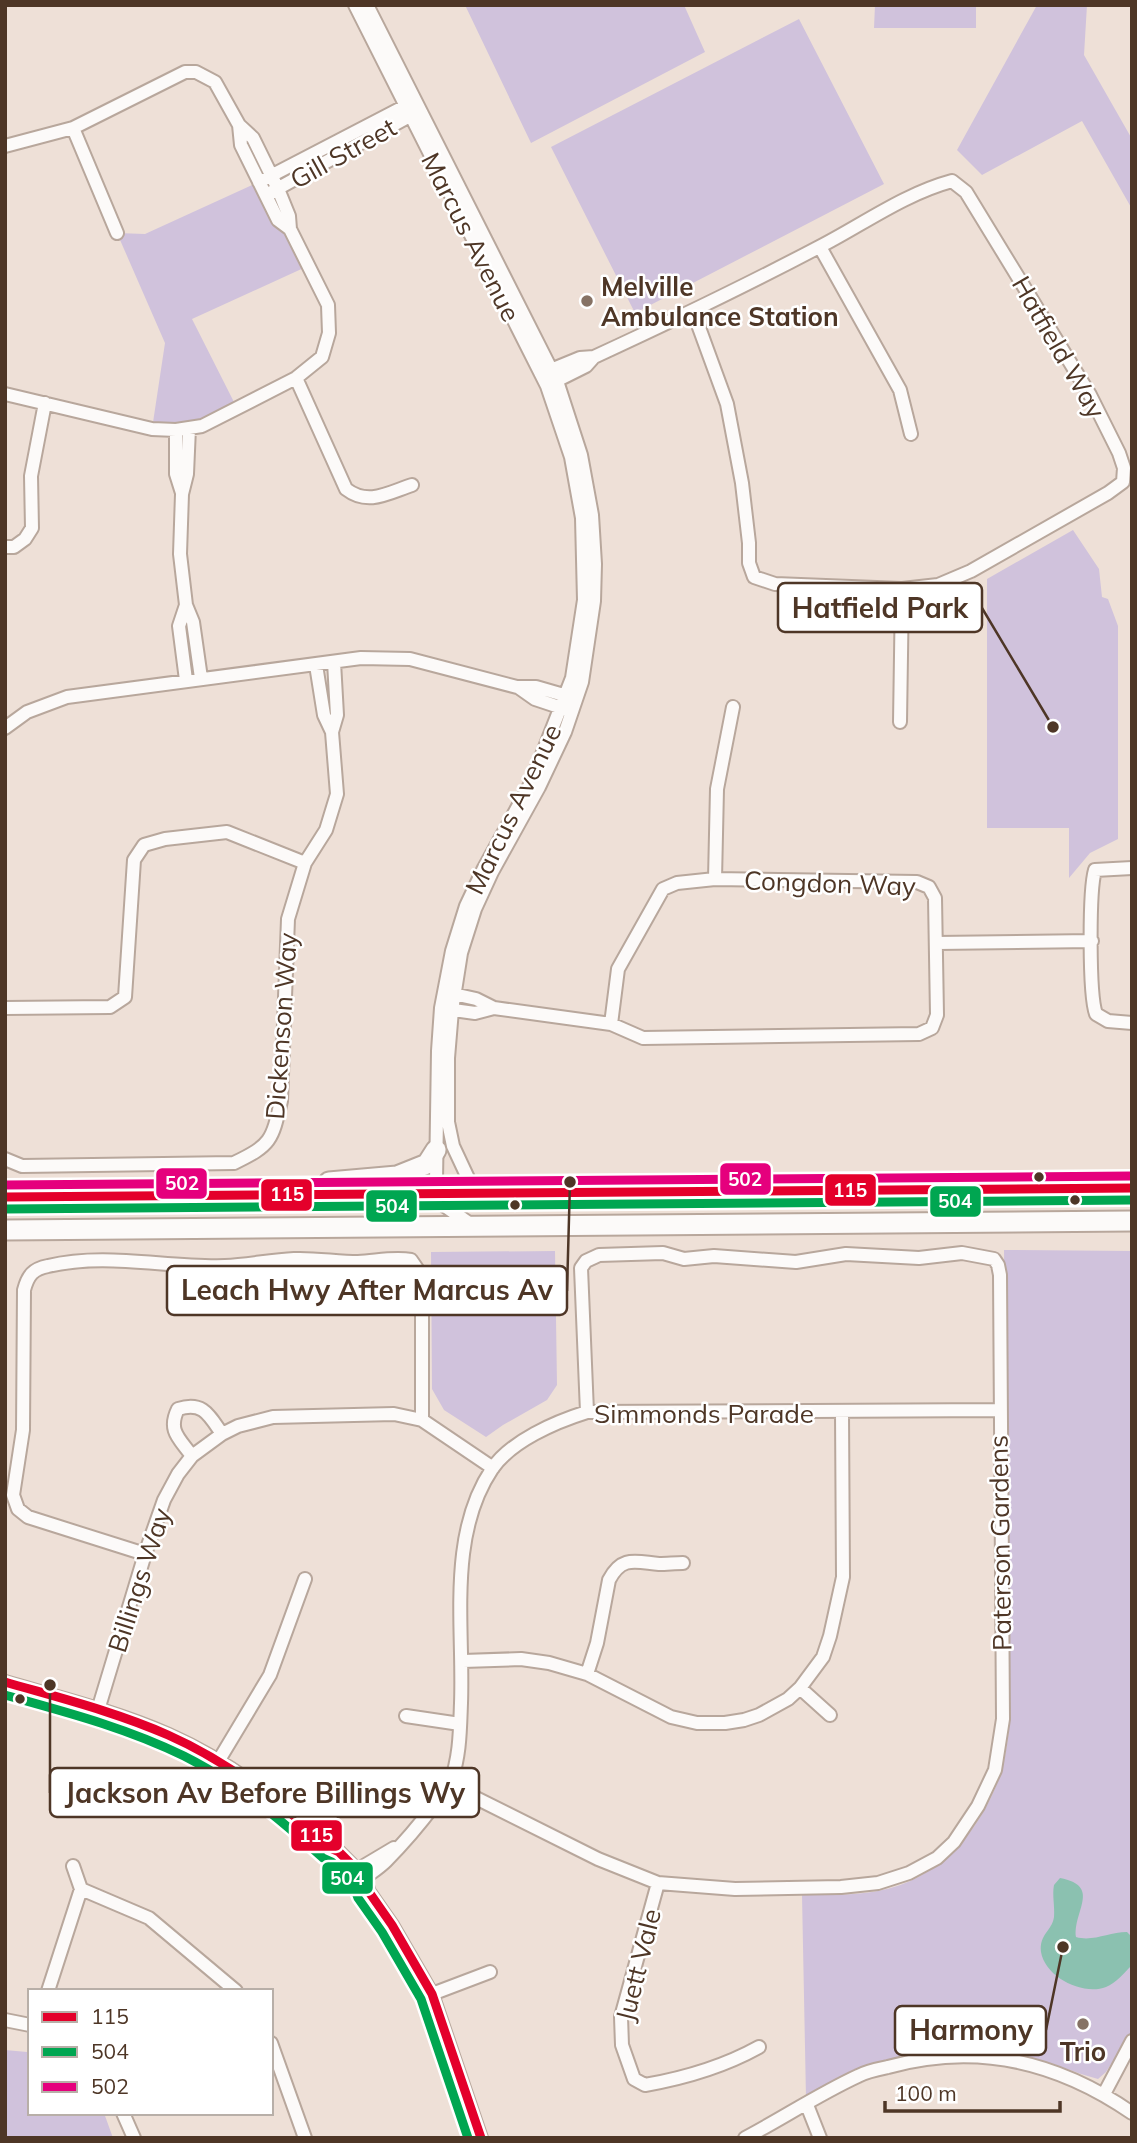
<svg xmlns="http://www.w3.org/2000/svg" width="1137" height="2143" font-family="Mulish,sans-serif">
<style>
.green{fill:#d0c2dc}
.water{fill:#8bc1b0}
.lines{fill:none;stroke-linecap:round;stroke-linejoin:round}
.minor-casing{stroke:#b8a79c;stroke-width:16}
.highway-casing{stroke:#b8a79c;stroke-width:23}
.minor{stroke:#fcfaf9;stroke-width:12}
.highway{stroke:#fcfaf9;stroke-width:19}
.bus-1-casing{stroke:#fff;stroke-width:14}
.bus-2-casing{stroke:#fff;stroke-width:14}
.bus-3-casing{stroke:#fff;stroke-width:14}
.bus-1{stroke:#e4002b;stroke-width:9}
.bus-2{stroke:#00a651;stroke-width:9}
.bus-3{stroke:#e5007d;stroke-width:9}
.poi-dot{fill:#867264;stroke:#fff;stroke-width:2.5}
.bus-dot{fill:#4e3626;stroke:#fff;stroke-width:2.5}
.labels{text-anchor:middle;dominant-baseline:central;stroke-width:5;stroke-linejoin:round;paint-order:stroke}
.street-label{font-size:26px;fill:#4e3626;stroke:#fff}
.poi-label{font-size:26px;font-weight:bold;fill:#4e3626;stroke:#fff;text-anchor:start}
.leader{fill:none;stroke:#4e3626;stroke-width:2.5}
.callout-dot{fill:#4e3626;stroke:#fff;stroke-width:2.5}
.callout{fill:#fff;stroke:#4e3626;stroke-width:2.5}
.callout-label{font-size:28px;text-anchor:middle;font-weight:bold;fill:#4e3626}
.line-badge{stroke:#fff;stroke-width:2.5}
.badge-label{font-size:19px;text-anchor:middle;font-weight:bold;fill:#fff}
</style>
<rect width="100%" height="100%" fill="#eee0d7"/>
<!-- green -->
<path class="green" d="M 465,5 L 684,5 L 705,52 L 531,143 Z
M 875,5 L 976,5 L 976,28 L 874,28 Z
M 1037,5 L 1087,5 L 1084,55 L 1132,139 L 1132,209 L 1082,121 L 982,175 L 957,150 Z
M 799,19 L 884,184 L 635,313 L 551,147 Z
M 272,176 L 308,266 L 192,319 L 237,408 L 202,426 L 152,429 L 165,343 L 117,233 L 145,234 Z
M 1073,530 L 1099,569 L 1102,597 L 1108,599 L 1118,626 L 1118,839 L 1090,853 L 1069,878 L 1069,828 L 987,828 L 987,579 Z
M 1004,1250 L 1132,1251 L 1132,2031 L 1106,2072 L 1098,2079 C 1075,2073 1054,2063 1032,2058 C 976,2044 911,2047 858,2070 C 841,2078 824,2089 806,2098 L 802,1895 C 827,1894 853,1896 878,1891 C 940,1880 981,1830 1001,1773 C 1005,1760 1007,1744 1009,1730 Z
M 555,1251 L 557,1385 L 547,1400 L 503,1425 L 486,1437 L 444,1410 L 432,1389 L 431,1252 Z
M 5,2050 L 27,2052 L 30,2055 L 30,2113 L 104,2113 L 113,2138 L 5,2138 Z"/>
<!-- water -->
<path class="water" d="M 1060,1878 C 1102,1886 1073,1911 1076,1937 C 1093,1942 1109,1932 1127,1932 L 1132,1937 L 1131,1966 C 1124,1973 1116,1983 1106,1987 C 1083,1996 1045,1977 1041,1952 C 1039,1934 1052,1931 1054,1917 C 1055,1907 1052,1895 1054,1885 Z"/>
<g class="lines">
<defs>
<path id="minor" d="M 355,5 L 547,386 L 571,457 L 582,518 L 584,600 L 572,678 L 531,783 L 484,868 L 466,906 L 452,951 L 441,1008 L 438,1051 L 436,1181 L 442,1204 L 473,1226
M 367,5 L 557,381 L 581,455 L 592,515 L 595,564 L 594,601 L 582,682 L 565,732 L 539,787 L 492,872 L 475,909 L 461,953 L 452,1010 L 448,1058 L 448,1122 L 453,1146 L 475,1193
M 239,125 L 241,145 L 278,220 L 290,229
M 73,128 L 117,233
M 5,146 L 73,128 L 185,72 L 196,72 L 215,82 L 239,125 L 253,138 L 278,189 L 289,216 L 290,229 L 328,305 L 329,333 L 322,357 L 296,378 L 202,426 L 176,430 L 152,429 L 5,394
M 259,182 L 411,103
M 266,195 L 417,112
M 820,247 L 900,390 L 911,434
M 541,374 L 580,358 L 594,357 C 670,322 745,286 819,247 C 862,225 904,194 952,181 L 966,192 L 1090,395 L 1119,453 L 1124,468 L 1123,482 L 1108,493 L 971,571 L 938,585 L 902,589 L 775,584 L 754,577 L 749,563 L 749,543 L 742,483 L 727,404 L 693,311
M 296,378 L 346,489 C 368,506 388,493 412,485
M 550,384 L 586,366 L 594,357
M 189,428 L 187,474 L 182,494 L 180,554 L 186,605 L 193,622 L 201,678
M 176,430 L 176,474 L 182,493
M 5,547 L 14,547 L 25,539 L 32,528 L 31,476 L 45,403
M 316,665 L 324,715 L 332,732
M 186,680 L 179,626 L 186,605
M 518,687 L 535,699 L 568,710
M 900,722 L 902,589
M 5,728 L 27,712 L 67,697 L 361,658 L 410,659 L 517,687 L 536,687 L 574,698
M 1132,868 L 1095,870 C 1089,891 1089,995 1096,1014 L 1108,1021 L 1132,1023
M 715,879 L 717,789 L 733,707
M 937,943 L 1092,941
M 449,993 L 476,999 L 494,1008 L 611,1024 L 643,1038 L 919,1034 L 932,1028 L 937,1015 L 935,898 L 929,887 L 917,882 L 715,879 L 677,883 L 663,889 L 618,969 L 611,1024
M 5,1008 L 110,1007 L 125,997 L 134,860 L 144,845 L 165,839 L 227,832 L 305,863
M 446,1009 L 475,1013 L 494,1008
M 5,1159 L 22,1166 L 234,1163 C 271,1145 272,1141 281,1101 L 288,919 L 305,863 L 326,830 L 337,794 L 332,732 L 337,715 L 334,662
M 192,1456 C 180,1439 167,1431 178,1409 C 203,1401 209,1415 222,1434
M 145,1554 L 28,1517 L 18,1509 L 13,1495 L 23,1430 L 24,1290 C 28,1275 33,1269 48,1266 C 106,1252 166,1268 225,1266 C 248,1265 271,1260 294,1259 C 315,1258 337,1262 358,1262 C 377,1261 394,1257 411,1260 L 422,1276 L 422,1420
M 463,1661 L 521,1659 L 549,1663 L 587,1674 L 671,1717 L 697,1723 L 725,1723 L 744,1720 L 759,1715 L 788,1699 L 800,1688 L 823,1657 L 830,1636 L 843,1577 L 842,1412
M 587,1674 L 597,1643 L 609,1580 C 622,1555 636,1562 659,1564 C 667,1564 675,1563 683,1563
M 5,1682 C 60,1698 116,1712 169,1735 C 230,1762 282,1802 330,1848 L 339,1852 L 364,1877 L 369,1892 L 392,1925 L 432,1994 L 481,2138
M 800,1688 L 830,1715
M 98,1710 L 145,1554 L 164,1500 L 178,1474 L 192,1456 L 222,1434 L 238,1426 L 273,1417 L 394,1414 L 422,1420 L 493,1468
M 406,1716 L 460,1724
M 219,1760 L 270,1675 L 305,1579
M 450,1785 L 598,1859 L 658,1883 L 735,1889 L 841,1887 L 878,1883 L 909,1873 L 937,1858 L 954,1842 L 978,1806 L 995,1770 L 1003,1719 L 1000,1275 L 998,1265 L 994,1259 L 962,1253 L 919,1258 L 846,1254 L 796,1262 L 714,1256 L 684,1259 L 663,1253 L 599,1255 L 586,1261 L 581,1268 L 587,1412
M 330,1848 L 333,1858 L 363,1888
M 352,1873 L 394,1848
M 658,1883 L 621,2017 L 622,2045 L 634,2079 L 645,2085 C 685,2078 723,2067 759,2047
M 357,1884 C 366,1876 378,1869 386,1861 C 404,1843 420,1824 435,1804 C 440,1798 447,1790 450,1783 C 460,1758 460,1730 461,1703 C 464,1627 447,1536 492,1469 C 511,1441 555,1422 587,1412 L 999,1410
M 81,1889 L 149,1918 L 236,1991
M 48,1991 L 81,1889 L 73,1866
M 432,1994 L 490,1972
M 5,2020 L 30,2025
M 271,2043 L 305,2138
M 1104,2094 L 1132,2041
M 807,2105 L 820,2138
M 123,2113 L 134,2138
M 745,2138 C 783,2118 819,2094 858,2076 C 867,2071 878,2069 888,2067 C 976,2042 1058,2062 1132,2113"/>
<path id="highway" d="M 329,1182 L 397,1176 L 427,1164 L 436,1150
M 5,1197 C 381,1191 756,1191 1132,1188
M 5,1230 L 1132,1221"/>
</defs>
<!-- minor casing -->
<use href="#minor" class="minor-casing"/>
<!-- highway casing -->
<use href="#highway" class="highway-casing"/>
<!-- minor -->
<use href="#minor" class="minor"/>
<!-- highway -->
<use href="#highway" class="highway"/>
<defs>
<path id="bus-1" d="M 5,1197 L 1132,1188
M 5,1682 C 60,1698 116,1712 168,1735 C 229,1762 282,1803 330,1848 L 339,1852 L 364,1877 L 369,1892 L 392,1925 L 432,1994 L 481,2138"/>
<path id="bus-2" d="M 5,1209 L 1132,1200
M 5,1695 C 66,1712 127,1728 184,1756 C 236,1782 280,1819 323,1858 L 332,1862 L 353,1884 L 358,1898 L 382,1932 L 421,1999 L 468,2138"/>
<path id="bus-3" d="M 5,1185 L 1132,1176"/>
</defs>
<!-- bus-1 casing -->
<use href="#bus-1" class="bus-1-casing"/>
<!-- bus-2 casing -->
<use href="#bus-2" class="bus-2-casing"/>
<!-- bus-3 casing -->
<use href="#bus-3" class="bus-3-casing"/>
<!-- bus-1 -->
<use href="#bus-1" class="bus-1"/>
<!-- bus-2 -->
<use href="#bus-2" class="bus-2"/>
<!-- bus-3 -->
<use href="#bus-3" class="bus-3"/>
</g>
<!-- markers -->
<g class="poi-dot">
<circle cx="587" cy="301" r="7"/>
<circle cx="1083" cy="2024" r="7"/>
</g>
<g class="bus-dot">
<circle cx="1039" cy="1177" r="6"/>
<circle cx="1075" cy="1200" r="6"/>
<circle cx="515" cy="1205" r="6"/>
<circle cx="20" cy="1699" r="6"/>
</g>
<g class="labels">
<!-- street labels -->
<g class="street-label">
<text transform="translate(343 153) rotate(-29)">Gill Street</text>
<text transform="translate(471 237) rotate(63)">Marcus Avenue</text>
<text transform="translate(1059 347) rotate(60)">Hatfield Way</text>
<text transform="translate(513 809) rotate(-64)">Marcus Avenue</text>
<text transform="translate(830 883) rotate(2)">Congdon Way</text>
<text transform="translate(281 1026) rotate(-86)">Dickenson Way</text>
<text x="704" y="1413">Simmonds Parade</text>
<text transform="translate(1000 1543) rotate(-91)">Paterson Gardens</text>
<text transform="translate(139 1580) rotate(-72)">Billings Way</text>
<text transform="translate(638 1965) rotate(-76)">Juett Vale</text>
</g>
<!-- poi labels -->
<g class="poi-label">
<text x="601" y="286">Melville<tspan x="601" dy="30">Ambulance Station</tspan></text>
<text x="1083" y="2051" text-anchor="middle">Trio</text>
</g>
</g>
<!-- callouts -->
<path class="leader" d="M1053 727L982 608M570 1182L567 1291M50 1685L50 1793M1063 1947L1046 2030"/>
<g class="callout-dot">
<circle cx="1053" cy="727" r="7"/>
<circle cx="570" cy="1182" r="7"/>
<circle cx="50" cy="1685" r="7"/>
<circle cx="1063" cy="1947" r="7"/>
</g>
<g class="callout">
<rect x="778" y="583" width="204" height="49" rx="7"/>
<rect x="167" y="1266" width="400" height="49" rx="7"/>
<rect x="50" y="1768" width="429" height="49" rx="7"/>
<rect x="895" y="2006" width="151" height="49" rx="7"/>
</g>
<g class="callout-label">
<text x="880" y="618">Hatfield Park</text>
<text x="367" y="1300">Leach Hwy After Marcus Av</text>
<text x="265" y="1803">Jackson Av Before Billings Wy</text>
<text x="971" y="2040">Harmony</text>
</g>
<g class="line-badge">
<rect x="719" y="1162" width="53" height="34" rx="7" fill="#e5007d"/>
<rect x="155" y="1167" width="53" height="33" rx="7" fill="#e5007d"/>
<rect x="824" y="1173" width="53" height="34" rx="7" fill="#e4002b"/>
<rect x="260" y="1178" width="53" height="34" rx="7" fill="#e4002b"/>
<rect x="929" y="1185" width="53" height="33" rx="7" fill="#00a651"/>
<rect x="365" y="1189" width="53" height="34" rx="7" fill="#00a651"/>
<rect x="290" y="1819" width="53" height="33" rx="7" fill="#e4002b"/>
<rect x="321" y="1861" width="53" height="34" rx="7" fill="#00a651"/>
</g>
<g class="badge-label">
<text x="745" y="1186">502</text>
<text x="182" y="1190">502</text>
<text x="850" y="1197">115</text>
<text x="287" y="1201">115</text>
<text x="955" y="1208">504</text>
<text x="392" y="1213">504</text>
<text x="316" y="1842">115</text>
<text x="347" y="1885">504</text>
</g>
<!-- border -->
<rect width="1137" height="2143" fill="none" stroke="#4e3626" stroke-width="14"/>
<!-- legend -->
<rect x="28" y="1989" width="245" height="126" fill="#ffffff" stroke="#b8afa8" stroke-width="2"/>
<rect x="42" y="2012" width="35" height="10" fill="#e4002b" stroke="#b8afa8" stroke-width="2"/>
<text x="91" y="2024" font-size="21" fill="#4e3626">115</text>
<rect x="42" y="2047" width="35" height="10" fill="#00a651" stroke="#b8afa8" stroke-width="2"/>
<text x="91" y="2059" font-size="21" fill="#4e3626">504</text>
<rect x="42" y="2082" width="35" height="10" fill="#e5007d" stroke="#b8afa8" stroke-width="2"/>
<text x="91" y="2094" font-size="21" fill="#4e3626">502</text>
<!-- scale -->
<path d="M885 2101v10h175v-10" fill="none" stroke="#4e3626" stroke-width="3.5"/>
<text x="895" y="2101" font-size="21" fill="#4e3626" stroke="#ffffff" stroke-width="5" paint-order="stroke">100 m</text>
</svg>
